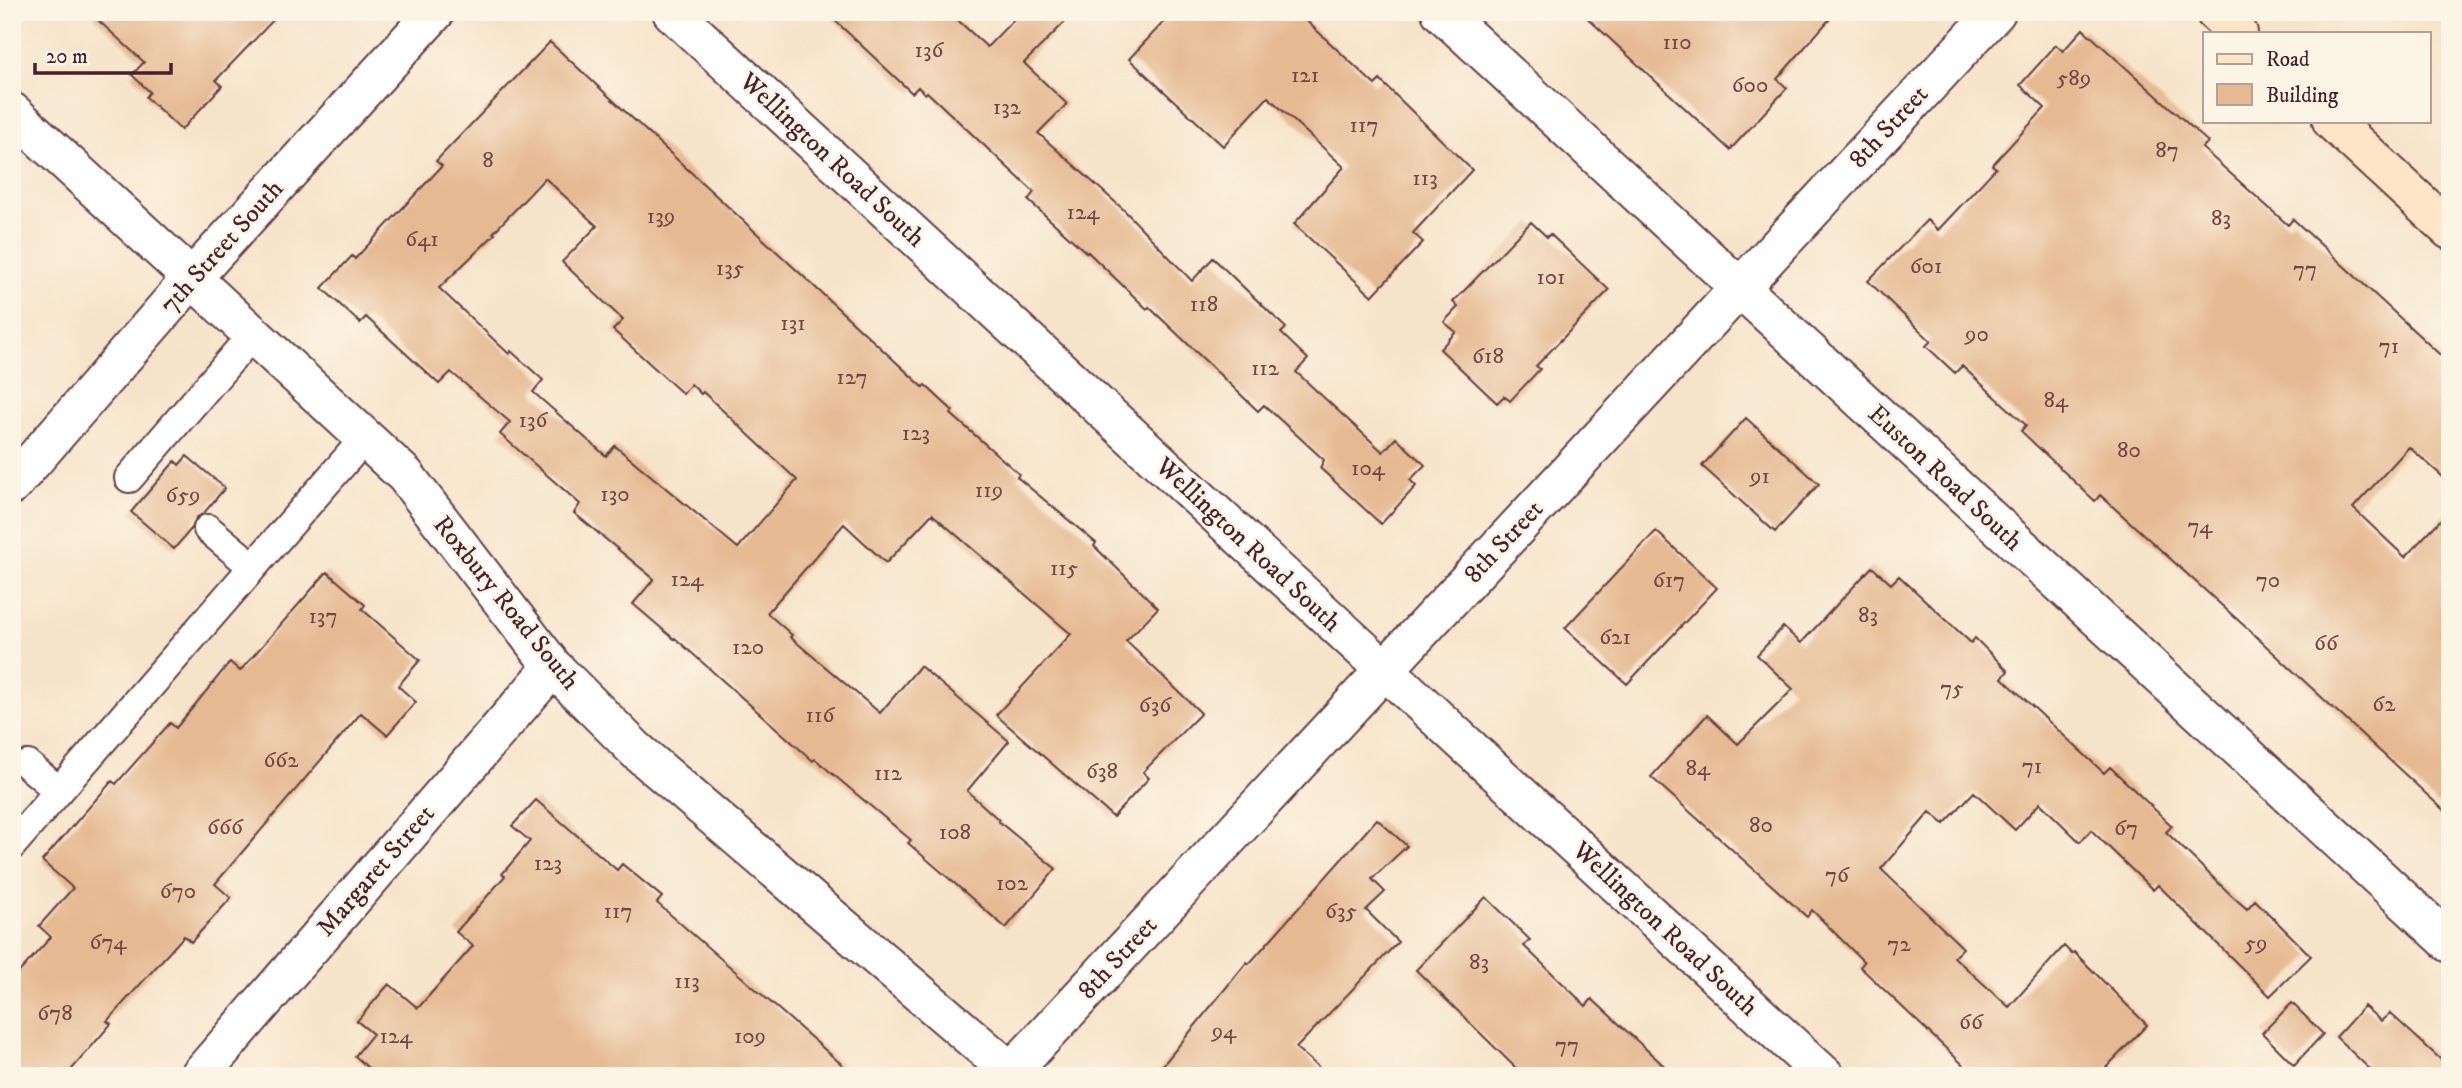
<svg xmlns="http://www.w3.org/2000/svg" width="2462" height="1088" font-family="'IM FELL DW Pica',serif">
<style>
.building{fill:#e5b992;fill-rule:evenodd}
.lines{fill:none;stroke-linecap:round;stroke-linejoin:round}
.lane-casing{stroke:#643d43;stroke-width:32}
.street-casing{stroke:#643d43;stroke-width:42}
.secondary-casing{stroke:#643d43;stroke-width:42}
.lane{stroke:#fff;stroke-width:28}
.street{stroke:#fff;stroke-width:38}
.secondary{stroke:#fee5c5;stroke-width:38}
.labels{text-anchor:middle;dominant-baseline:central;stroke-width:5;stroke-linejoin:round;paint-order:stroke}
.number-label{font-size:23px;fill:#714645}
.street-label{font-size:26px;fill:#4a1f2b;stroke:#fcf5e5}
</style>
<rect width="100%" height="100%" fill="#fcf5e5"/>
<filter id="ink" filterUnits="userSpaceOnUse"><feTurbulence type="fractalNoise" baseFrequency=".0143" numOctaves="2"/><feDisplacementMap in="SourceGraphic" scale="14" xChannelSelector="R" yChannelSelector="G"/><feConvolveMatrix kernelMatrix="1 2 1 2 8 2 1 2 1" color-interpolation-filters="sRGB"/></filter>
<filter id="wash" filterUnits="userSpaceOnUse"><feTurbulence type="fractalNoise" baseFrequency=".00686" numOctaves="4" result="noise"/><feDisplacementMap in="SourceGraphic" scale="28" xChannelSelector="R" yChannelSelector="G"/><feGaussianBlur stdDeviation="1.57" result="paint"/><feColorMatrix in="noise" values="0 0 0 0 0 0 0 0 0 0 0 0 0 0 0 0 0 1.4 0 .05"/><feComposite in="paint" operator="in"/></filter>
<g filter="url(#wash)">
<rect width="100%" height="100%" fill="#f6e4ca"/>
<g id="blocks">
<!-- building -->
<path class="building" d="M 89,12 L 281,12 L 216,80 L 222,86 L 181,130 L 146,97 L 150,92 L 132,75 L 144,62 Z
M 826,12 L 949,12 L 987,47 L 1021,12 L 1075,12 L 1024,63 L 1067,104 L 1038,133 L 1124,210 L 1192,281 L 1213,258 L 1286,328 L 1281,333 L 1308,359 L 1296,372 L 1383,452 L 1396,438 L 1425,465 L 1410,480 L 1416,486 L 1381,524 L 1320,468 L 1324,460 L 1264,405 L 1258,411 L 1149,307 L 1147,309 L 1088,252 L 1087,253 L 1028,200 L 1034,192 L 927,92 L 925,94 L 918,87 L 912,93 Z
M 1173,12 L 1297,12 L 1375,85 L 1380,80 L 1472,170 L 1413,233 L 1423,242 L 1372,296 L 1294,224 L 1344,167 L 1268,97 L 1223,146 L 1129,59 Z
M 1581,12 L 1836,12 L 1777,79 L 1787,88 L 1730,150 Z
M 2083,29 L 2208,142 L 2202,148 L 2288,225 L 2293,219 L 2450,364 L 2450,483 L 2409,447 L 2353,508 L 2405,557 L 2450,510 L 2450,816 L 2250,631 L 2100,495 L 2095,501 L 2021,431 L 2026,425 L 1962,366 L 1955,373 L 1926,346 L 1931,341 L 1868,281 L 1927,220 L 1938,230 L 1996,168 L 1992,165 L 2045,108 L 2020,85 L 2056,45 L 2063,51 Z
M 550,42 L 923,387 L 925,385 L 953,411 L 951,414 L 1019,474 L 1017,477 L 1096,543 L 1094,546 L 1158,608 L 1126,641 L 1201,713 L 1143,772 L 1149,778 L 1113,817 L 996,715 L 1071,634 L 932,514 L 886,563 L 844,524 L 767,613 L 792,635 L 790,637 L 880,713 L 920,666 L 1009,741 L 967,791 L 999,820 L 998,821 L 1056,869 L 1006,928 L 908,843 L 911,840 L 815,759 L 813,761 L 675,638 L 674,639 L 633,604 L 654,579 L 574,513 L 580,504 L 500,434 L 510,422 L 451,372 L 439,384 L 366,317 L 360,323 L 322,288 L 352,256 L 355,259 L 442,166 L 436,161 ZM 545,178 L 597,226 L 562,262 L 623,320 L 613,330 L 683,394 L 691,384 L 701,394 L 703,392 L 797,480 L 738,548 L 615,446 L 606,456 L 533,392 L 543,380 L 511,351 L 509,354 L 439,288 L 495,234 L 493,233 Z
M 1531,222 L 1547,237 L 1550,234 L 1609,290 L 1536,366 L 1540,369 L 1510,401 L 1504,396 L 1497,403 L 1440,349 L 1456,332 L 1444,322 L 1458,307 L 1453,302 Z
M 1746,418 L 1819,484 L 1775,532 L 1702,466 Z
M 187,456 L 225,488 L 204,513 L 196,518 L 192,528 L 174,549 L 131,512 L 175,461 L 179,465 Z
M 1656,531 L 1717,588 L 1627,684 L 1565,628 Z
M 1872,567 L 1891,584 L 1899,576 L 1971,643 L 1975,638 L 2008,671 L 2002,678 L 2104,773 L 2110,767 L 2172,826 L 2166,832 L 2231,895 L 2247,909 L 2255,900 L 2311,956 L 2270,996 L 2158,885 L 2153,890 L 2091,830 L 2080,842 L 2040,803 L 2015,830 L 1974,792 L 1944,824 L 1930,812 L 1881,869 L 1963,948 L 1954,957 L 2009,1007 L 2064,946 L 2072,954 L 2074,952 L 2147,1025 L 2098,1076 L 1975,1076 L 1860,967 L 1864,962 L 1812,910 L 1807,917 L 1651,777 L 1707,715 L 1738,744 L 1793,689 L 1757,655 L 1783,627 L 1801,643 Z
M 327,572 L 365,605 L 362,609 L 420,660 L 398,686 L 416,702 L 387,735 L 361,713 L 215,884 L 231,898 L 191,942 L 184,936 L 107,1021 L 111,1024 L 66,1076 L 12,1076 L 12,980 L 51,937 L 39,926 L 73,888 L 42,861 L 112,781 L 116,784 L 170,723 L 176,728 L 230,662 L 240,671 Z
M 536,800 L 617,870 L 622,864 L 662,897 L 657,903 L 855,1076 L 377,1076 L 355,1056 L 373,1034 L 357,1021 L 389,984 L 418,1008 L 473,946 L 456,932 L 505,876 L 502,874 L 530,841 L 512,826 Z
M 1377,819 L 1407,846 L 1372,879 L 1385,892 L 1366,910 L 1398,942 L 1296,1048 L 1329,1076 L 1154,1076 L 1247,962 L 1249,964 Z
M 1486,897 L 1530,940 L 1524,946 L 1586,1006 L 1592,999 L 1675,1076 L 1524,1076 L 1416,970 Z
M 2292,1003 L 2323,1034 L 2294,1065 L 2262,1033 Z
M 2364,1006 L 2381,1021 L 2390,1013 L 2450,1068 L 2450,1076 L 2377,1076 L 2336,1037 Z"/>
</g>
</g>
<g filter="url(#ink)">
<use href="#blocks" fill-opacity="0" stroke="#643d43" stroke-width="2"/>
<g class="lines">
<defs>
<path id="lane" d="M 129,478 L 253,334
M 208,529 L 253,567
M 28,765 L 59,791
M 12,845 L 365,438"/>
<path id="street" d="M 672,12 L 1825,1076
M 1441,12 L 2450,943
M 12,112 L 405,475 L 553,667 L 636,750 L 1016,1076
M 12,485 L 192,278 L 435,12
M 1011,1072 L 1996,12
M 199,1076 L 553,667"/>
<path id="secondary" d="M 2215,12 L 2238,33
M 2332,121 L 2450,230"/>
</defs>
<!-- lane casing -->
<use href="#lane" class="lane-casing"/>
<!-- street casing -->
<use href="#street" class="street-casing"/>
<!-- secondary casing -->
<use href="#secondary" class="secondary-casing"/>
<!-- lane -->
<use href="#lane" class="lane"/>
<!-- street -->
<use href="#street" class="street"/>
<!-- secondary -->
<use href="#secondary" class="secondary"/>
</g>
</g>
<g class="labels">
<!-- number labels -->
<g class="number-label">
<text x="1677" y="42">110</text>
<text x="929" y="50">136</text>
<text x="1305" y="75">121</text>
<text x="2074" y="78">589</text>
<text x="1750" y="85">600</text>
<text x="1007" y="107">132</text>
<text x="1364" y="125">117</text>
<text x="2167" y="150">87</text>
<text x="488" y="160">8</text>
<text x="1425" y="178">113</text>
<text x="1083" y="212">124</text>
<text x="661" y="216">139</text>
<text x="2221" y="218">83</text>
<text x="422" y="239">641</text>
<text x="1926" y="266">601</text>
<text x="730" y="268">135</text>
<text x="2305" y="269">77</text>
<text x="1551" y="277">101</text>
<text x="1204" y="304">118</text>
<text x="793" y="323">131</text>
<text x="1977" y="334">90</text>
<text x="2389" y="346">71</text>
<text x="1488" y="356">618</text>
<text x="1265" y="368">112</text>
<text x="852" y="377">127</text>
<text x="2056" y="400">84</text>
<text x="533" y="420">136</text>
<text x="916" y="433">123</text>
<text x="2129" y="450">80</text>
<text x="1368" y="468">104</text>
<text x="1760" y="476">91</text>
<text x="989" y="490">119</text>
<text x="615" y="494">130</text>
<text x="183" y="495">659</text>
<text x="2200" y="526">74</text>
<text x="1064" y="568">115</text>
<text x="687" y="579">124</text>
<text x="1669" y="580">617</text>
<text x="2268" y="580">70</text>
<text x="1868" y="615">83</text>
<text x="323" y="616">137</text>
<text x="1615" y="637">621</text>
<text x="2326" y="643">66</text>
<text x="748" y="647">120</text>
<text x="1952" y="688">75</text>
<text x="2384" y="704">62</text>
<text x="1155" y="705">636</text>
<text x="820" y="715">116</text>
<text x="281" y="760">662</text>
<text x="2032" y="766">71</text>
<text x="1698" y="768">84</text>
<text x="1102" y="771">638</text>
<text x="888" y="773">112</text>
<text x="1761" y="825">80</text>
<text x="225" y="827">666</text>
<text x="2126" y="828">67</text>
<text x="955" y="832">108</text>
<text x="548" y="863">123</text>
<text x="1837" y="875">76</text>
<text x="1012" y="883">102</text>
<text x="178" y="891">670</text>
<text x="618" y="911">117</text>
<text x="1341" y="911">635</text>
<text x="108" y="942">674</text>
<text x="2256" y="943">59</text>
<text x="1899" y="944">72</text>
<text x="1479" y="962">83</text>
<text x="687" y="981">113</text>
<text x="55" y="1013">678</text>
<text x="1971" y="1022">66</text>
<text x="1224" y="1031">94</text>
<text x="396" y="1036">124</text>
<text x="750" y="1036">109</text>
<text x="1567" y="1045">77</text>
</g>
<!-- street labels -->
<g class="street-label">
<text transform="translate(1889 127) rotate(-47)">8th Street</text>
<text transform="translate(832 160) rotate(43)">Wellington Road South</text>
<text transform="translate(222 247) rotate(-48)">7th Street South</text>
<text transform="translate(1945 478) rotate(43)">Euston Road South</text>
<text transform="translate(1504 542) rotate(-47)">8th Street</text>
<text transform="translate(1248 545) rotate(43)">Wellington Road South</text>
<text transform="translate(506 603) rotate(51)">Roxbury Road South</text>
<text transform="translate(376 871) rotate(-49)">Margaret Street</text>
<text transform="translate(1665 929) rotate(43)">Wellington Road South</text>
<text transform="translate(1118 958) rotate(-47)">8th Street</text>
</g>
</g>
<!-- margin -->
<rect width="2462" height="1088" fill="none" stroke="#fcf5e5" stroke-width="42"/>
<!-- legend -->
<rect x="2203" y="32" width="228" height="91" fill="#fcf5e5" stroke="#b59f9b" stroke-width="2"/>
<rect x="2217" y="54" width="35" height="10" fill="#fee5c5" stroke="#b59f9b" stroke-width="2"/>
<text x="2266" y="66" font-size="21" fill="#4a1f2b">Road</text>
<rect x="2217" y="84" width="35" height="21" fill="#e5b992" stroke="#b59f9b" stroke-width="2"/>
<text x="2266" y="102" font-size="21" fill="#4a1f2b">Building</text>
<!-- scale -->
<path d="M35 63v10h136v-10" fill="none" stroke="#4a1f2b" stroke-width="3.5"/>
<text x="46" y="63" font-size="21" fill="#4a1f2b" stroke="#fcf5e5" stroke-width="5" paint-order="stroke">20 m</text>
</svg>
